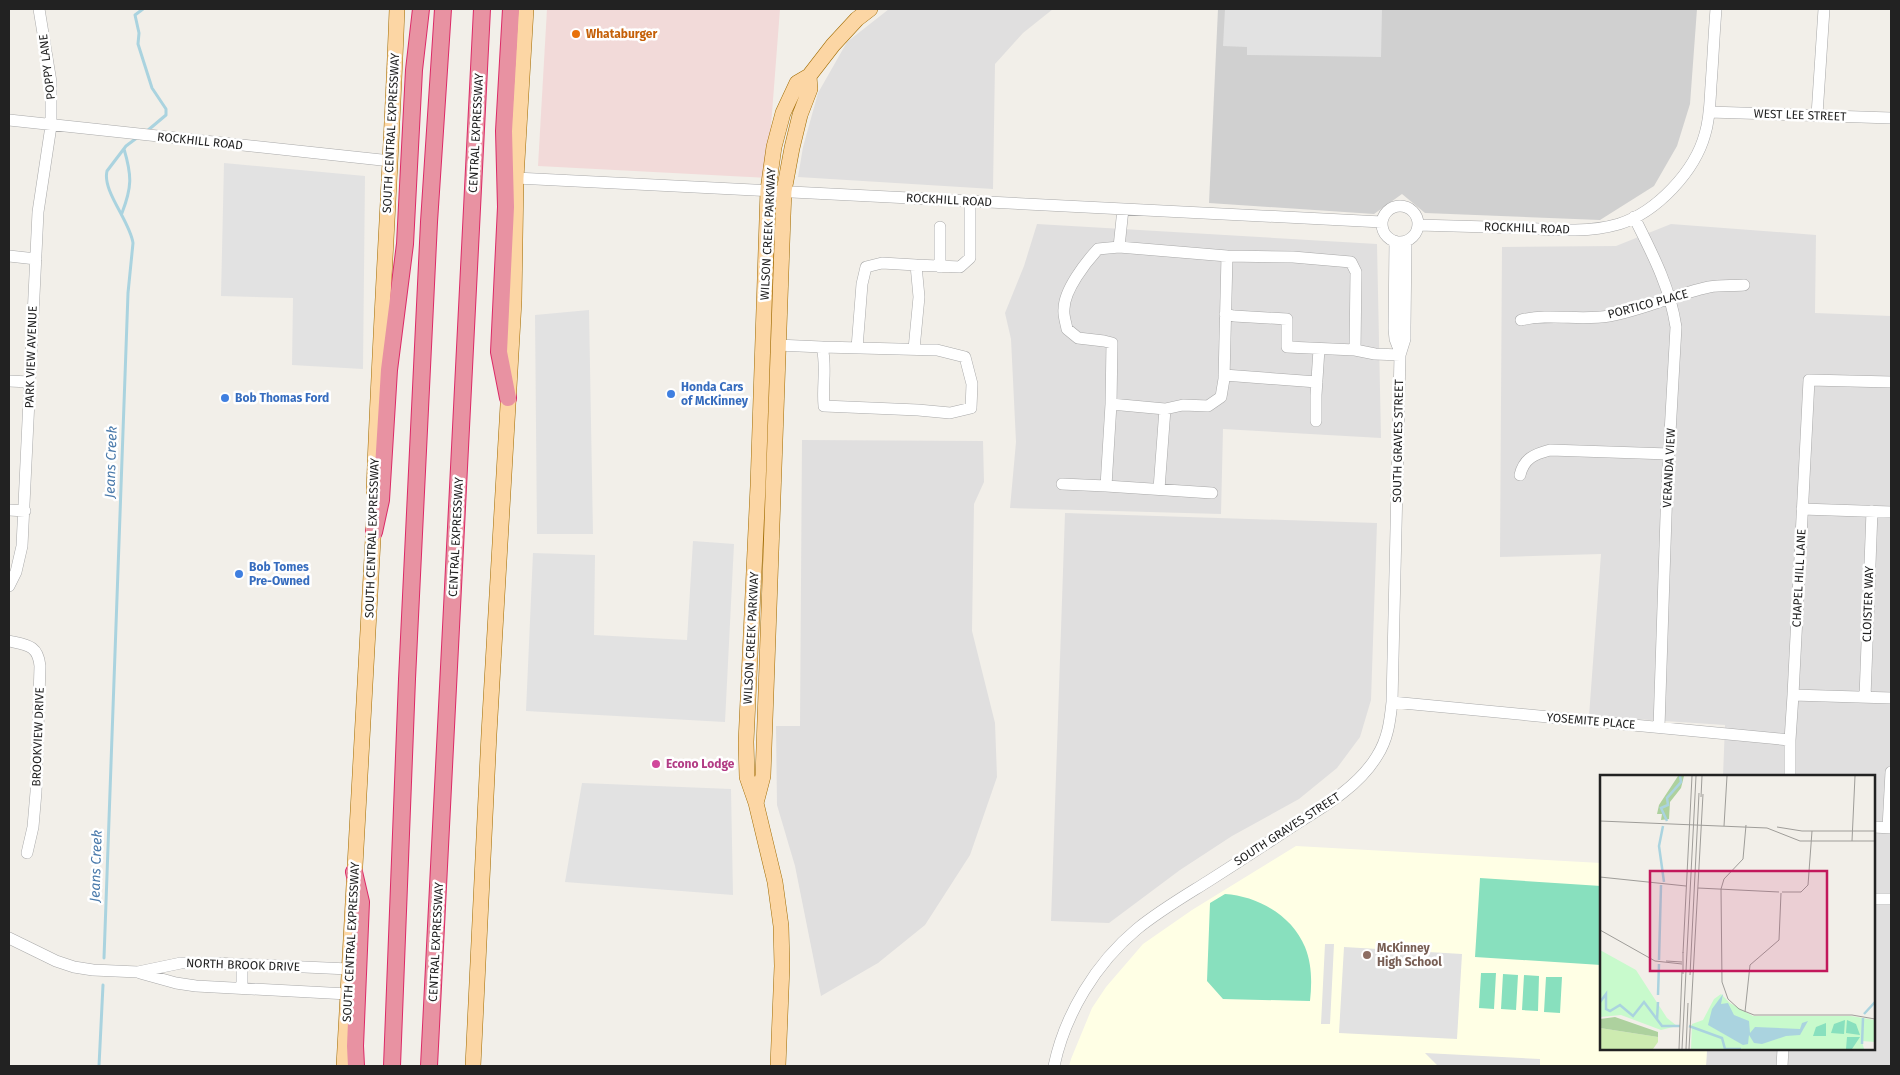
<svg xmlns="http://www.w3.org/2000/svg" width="1900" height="1075" font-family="'Fira Sans',sans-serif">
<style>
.residential{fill:#e0dfdf}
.commercial{fill:#f2dad9}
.education{fill:#ffffe5}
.religious{fill:#d0d0d0}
.pitch{fill:#88e0be}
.parking{fill:#e2e2e2}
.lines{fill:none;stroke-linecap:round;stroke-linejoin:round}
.stream{stroke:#aad3df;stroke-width:3}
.minor-casing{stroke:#a9a9a9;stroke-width:12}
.major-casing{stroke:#a06b00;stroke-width:16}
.highway-casing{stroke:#dc2a67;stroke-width:18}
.minor{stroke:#fff;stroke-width:11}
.major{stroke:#fcd6a4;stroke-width:15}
.highway{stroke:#e892a2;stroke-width:16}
.food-dot{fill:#e8710a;stroke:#fff;stroke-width:2}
.shop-dot{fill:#3f7fe0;stroke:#fff;stroke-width:2}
.hotel-dot{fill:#d1479c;stroke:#fff;stroke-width:2}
.education-dot{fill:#8d6e63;stroke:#fff;stroke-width:2}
.labels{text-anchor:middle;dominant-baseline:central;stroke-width:5;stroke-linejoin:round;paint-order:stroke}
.food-label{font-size:12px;font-weight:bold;fill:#c56008;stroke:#fff;text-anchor:start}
.street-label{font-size:12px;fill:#222;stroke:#fff}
.shop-label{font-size:12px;font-weight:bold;fill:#366cbe;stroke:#fff;text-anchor:start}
.hotel-label{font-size:12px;font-weight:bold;fill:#b23c85;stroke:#fff;text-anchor:start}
.education-label{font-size:12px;font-weight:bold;fill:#785e54;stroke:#fff;text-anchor:start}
.water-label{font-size:14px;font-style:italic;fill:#4a7aab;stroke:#fff}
.inset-river{fill:none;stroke:#aad3df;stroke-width:2.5}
.inset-road{fill:none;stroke:#9f9d99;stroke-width:1}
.view{fill:#c2185b;fill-opacity:0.15;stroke:#c2185b;stroke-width:2.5}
.inset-edge{fill:none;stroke:#222;stroke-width:2.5}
</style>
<rect width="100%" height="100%" fill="#f2efe9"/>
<!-- residential -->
<path class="residential" d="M 889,9 L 1053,9 L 1023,33 L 995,64 L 993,189 L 798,177 L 803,147 L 818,93 L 847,42 Z
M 1037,224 L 1377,244 L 1381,438 L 1223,429 L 1221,514 L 1010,508 L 1016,442 L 1011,339 L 1005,313 L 1024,266 Z
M 1671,224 L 1816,235 L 1815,313 L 1891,316 L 1891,1066 L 1706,1066 L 1707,1049 L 1874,1049 L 1874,776 L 1723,776 L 1725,725 L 1589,716 L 1601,554 L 1500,557 L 1502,247 L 1616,246 Z
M 802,440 L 983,441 L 984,482 L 974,504 L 972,631 L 995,723 L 997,777 L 970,855 L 925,925 L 878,963 L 821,996 L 795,866 L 777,805 L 776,726 L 800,726 Z
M 1065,513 L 1377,523 L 1371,700 L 1360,737 L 1337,768 L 1299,799 L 1232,836 L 1180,870 L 1109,923 L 1051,921 Z"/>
<!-- commercial -->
<path class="commercial" d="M 547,9 L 780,9 L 767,178 L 538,166 Z"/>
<!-- education -->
<path class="education" d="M 1296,846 L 1601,863 L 1601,1049 L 1707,1049 L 1706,1066 L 1069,1066 L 1071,1059 L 1092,1008 L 1106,987 L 1143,944 L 1192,910 Z"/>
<!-- religious -->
<path class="religious" d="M 1218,9 L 1697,9 L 1690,104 L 1677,146 L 1654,186 L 1600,220 L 1425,213 L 1402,194 L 1374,214 L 1209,203 Z"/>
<!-- pitch -->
<path class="pitch" d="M 1480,878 L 1601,886 L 1601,965 L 1475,957 Z
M 1225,894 C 1257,896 1292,915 1305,947 C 1312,964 1312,983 1310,1001 L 1223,999 L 1207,981 L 1210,903 Z
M 1481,973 L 1496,973 L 1494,1009 L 1479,1008 Z
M 1503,974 L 1518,975 L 1516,1010 L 1501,1009 Z
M 1524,975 L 1539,976 L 1538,1011 L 1522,1010 Z
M 1546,977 L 1562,977 L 1560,1013 L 1544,1012 Z"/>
<!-- parking -->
<path class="parking" d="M 1225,9 L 1382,9 L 1381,57 L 1247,55 L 1247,47 L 1223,46 Z
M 224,163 L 365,176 L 363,369 L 292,365 L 293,298 L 221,296 Z
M 589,310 L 593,534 L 537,534 L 535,315 Z
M 693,541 L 734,544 L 725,722 L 526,711 L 533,553 L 595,555 L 594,635 L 687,640 Z
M 582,783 L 731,789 L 733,895 L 565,882 Z
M 1325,944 L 1334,944 L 1330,1024 L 1321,1024 Z
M 1344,947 L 1462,954 L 1457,1039 L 1339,1033 Z
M 1425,1053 L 1540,1059 L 1540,1066 L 1548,1066 L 1438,1066 Z"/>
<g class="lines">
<!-- stream -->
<path class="stream" d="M 143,9 L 135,15 L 139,33 L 138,44 L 152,88 L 166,109 L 166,115 L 147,131
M 122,213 C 132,187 132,176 124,149
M 104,958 L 128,293 L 133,243 C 130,221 102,191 107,171 L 126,146 L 138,137
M 99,1066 L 103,985"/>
<defs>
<path id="minor" d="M 1709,112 L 1891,118
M 1817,115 L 1824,9
M 9,120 L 391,161
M 516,178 L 1382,222
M1382 224a18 18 0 1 1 36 0a18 18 0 1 1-36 0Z
M 1634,217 C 1652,253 1670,287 1676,327 L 1667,486 L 1659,727
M 1418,225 C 1453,226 1489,227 1524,228 C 1556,230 1588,233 1619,224 C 1657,212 1695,171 1705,134 C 1710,118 1710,101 1711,85 C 1713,59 1714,34 1716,9
M 940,227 L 940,267
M 1395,241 L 1394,329 L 1395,339 L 1400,352
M 1119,247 L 1227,256 L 1224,379 L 1221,397 L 1208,406 L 1183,405 L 1165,409 L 1111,404 L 1112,343 L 1104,341 L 1078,338 L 1067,329 C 1066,323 1063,315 1064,309 C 1064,290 1086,262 1098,249 L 1119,247 L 1123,209
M 9,256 L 36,259
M 1227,256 L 1293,257 L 1351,262 L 1356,272 L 1355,350 L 1375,354 L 1400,355
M 916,265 L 960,267 L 970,258 L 970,201
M 1225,314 L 1234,316 L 1287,319 L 1287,347 L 1355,350
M 1521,320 C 1550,313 1580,321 1609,316 C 1644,310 1675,294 1709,287 C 1721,285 1732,286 1744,285
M 777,345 L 822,347 C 827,366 822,386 824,406 L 918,410 L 950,413 L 971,408 L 972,384 L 965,357 L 937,350 L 822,347
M 857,348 L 862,284 L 866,267 L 882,263 L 916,265 L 919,297 L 914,349
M 1224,375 L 1317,382
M 9,381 L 30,382
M 1316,421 L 1316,395 L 1319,349
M 1520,475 C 1524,458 1535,454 1550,450 L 1669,454
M 1062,484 L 1106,486 L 1111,404
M 1106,486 L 1212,493
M 1159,489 L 1165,409
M 1802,509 L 1891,512
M 9,510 L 25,511
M 9,586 L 16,572 L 22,546 L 38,212 L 51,126 L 51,82 L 39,9
M 9,641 C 27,645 38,645 40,666 L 36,792 L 33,827 L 27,853
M 1793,695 L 1891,698
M 1865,697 L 1872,511
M 1392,702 L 1790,740
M 1790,776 L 1790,740 L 1793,695 L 1809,380 L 1891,382
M 1874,827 L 1891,828
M 1888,828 L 1891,772
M 1874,899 L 1891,899
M 9,938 L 56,961 L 74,967 L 93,970 L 138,972 L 181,963 L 213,963 L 349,969
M 140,973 L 176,983 L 196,986 L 348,994
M 242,988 L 242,964
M 1054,1066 C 1065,1014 1096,963 1137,929 C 1159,911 1183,897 1207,882 C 1237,863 1266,844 1296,824 C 1325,806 1359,786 1377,756 C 1388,739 1390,721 1392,702 L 1400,355 L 1405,339 L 1405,328 L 1406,241
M 1782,1066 L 1783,1049"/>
<path id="major" d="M 374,491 C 380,330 391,169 397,9
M 756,803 L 763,776 L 783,216 L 784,191 L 792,148 L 800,115 L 810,89 L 809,76
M 344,1066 L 374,521
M 473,1066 L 489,734 L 514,301 L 516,178 L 526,9
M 778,1066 L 782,966 L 781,926 L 775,882 L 756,803 L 747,777 L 746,742 L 758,486 L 768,190 L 774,147 L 783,113 L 797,83 L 809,76 L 833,45 L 857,19 L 870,9"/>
<path id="highway" d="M 508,398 L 499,352 L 506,207 L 504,131 L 511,9
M 374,532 L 381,500 L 389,370 L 405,244 L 414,70 L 421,9
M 354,872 L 361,902 L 355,1046 L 356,1066
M 392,1066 L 407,679 L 429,222 L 443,9
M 429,1066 L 482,9"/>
</defs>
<!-- minor casing -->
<use href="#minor" class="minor-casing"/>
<!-- major casing -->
<use href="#major" class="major-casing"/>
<!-- highway casing -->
<use href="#highway" class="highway-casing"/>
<!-- minor -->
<use href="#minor" class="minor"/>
<!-- major -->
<use href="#major" class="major"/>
<!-- highway -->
<use href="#highway" class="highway"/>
</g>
<!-- markers -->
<circle class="food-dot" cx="576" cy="34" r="5"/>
<g class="shop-dot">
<circle cx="671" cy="394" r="5"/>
<circle cx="225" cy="398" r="5"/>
<circle cx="239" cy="574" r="5"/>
</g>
<circle class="hotel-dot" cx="656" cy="764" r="5"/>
<circle class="education-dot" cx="1367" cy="955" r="5"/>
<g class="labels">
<!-- food labels -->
<g class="food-label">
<text x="586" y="34">Whataburger</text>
</g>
<!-- street labels -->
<g class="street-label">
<text transform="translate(47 67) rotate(-97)">POPPY LANE</text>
<text transform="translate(1800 115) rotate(2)">WEST LEE STREET</text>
<text transform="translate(391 133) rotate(-87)">SOUTH CENTRAL EXPRESSWAY</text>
<text transform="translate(476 133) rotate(-87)">CENTRAL EXPRESSWAY</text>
<text transform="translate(200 141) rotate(6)">ROCKHILL ROAD</text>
<text transform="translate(949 200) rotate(3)">ROCKHILL ROAD</text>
<text transform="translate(1527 228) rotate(2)">ROCKHILL ROAD</text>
<text transform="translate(768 234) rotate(-87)">WILSON CREEK PARKWAY</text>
<text transform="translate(1648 304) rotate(-15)">PORTICO PLACE</text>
<text transform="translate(31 357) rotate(-88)">PARK VIEW AVENUE</text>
<text transform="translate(1398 441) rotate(-89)">SOUTH GRAVES STREET</text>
<text transform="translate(1669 468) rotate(-87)">VERANDA VIEW</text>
<text transform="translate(456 537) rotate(-87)">CENTRAL EXPRESSWAY</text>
<text transform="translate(372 538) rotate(-88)">SOUTH CENTRAL EXPRESSWAY</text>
<text transform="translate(1799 578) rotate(-87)">CHAPEL HILL LANE</text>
<text transform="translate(1868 604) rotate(-88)">CLOISTER WAY</text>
<text transform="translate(751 638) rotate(-87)">WILSON CREEK PARKWAY</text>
<text transform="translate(1591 721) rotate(5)">YOSEMITE PLACE</text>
<text transform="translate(38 737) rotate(-88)">BROOKVIEW DRIVE</text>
<text transform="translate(1287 829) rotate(-33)">SOUTH GRAVES STREET</text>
<text transform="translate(351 942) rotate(-87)">SOUTH CENTRAL EXPRESSWAY</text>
<text transform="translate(436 942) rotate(-87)">CENTRAL EXPRESSWAY</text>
<text transform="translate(243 965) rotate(2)">NORTH BROOK DRIVE</text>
</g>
<!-- shop labels -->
<g class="shop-label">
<text x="681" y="387">Honda Cars<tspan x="681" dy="14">of McKinney</tspan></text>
<text x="235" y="398">Bob Thomas Ford</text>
<text x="249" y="567">Bob Tomes<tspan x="249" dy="14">Pre-Owned</tspan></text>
</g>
<!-- hotel labels -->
<g class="hotel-label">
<text x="666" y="764">Econo Lodge</text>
</g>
<!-- education labels -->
<g class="education-label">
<text x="1377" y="948">McKinney<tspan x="1377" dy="14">High School</tspan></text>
</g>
<!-- water labels -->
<g class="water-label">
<text transform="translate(111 462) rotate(-88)">Jeans Creek</text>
<text transform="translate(96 866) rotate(-88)">Jeans Creek</text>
</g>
</g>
<!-- overview -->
<g transform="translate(1600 775)">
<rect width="275" height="275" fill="#f2efe9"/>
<path d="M 0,253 L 58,262 L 58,267 L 53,274 L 0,274 Z" fill="#cdebb0"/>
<path d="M 78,1 L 84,1 L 81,13 L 70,27 L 69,44 L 61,45 L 62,39 L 57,39 L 59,30 ZM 15,242 L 58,257 L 58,262 L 0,253 L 0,244 Z" fill="#add19e"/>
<path d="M 0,175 L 36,195 L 67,243 L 77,251 L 61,255 L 21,240 L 0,242 ZM 121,219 L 130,228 L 153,241 L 251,241 L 275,245 L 275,267 L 262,266 L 264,274 L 91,274 L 92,249 L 103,245 L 114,224 Z" fill="#c8facc"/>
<path d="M 245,245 L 244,259 L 231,258 L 234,249 ZM 247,245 L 256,249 L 260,260 L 246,258 ZM 226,248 L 226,261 L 213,261 L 216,252 ZM 247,262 L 260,262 L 252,274 L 246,274 Z" fill="#88e0be"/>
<path d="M 123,219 L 121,229 L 128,228 L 134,240 L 149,246 L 150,258 L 155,252 L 200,254 L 202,248 L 208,246 L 200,260 L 186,261 L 162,269 L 154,268 L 149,260 L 148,269 L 143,270 L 108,250 L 112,234 Z" fill="#aad3df"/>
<path class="inset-river" d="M 67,46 L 61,33 L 68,30 L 67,23 L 81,7 L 80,1M 63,51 L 59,71 L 64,107M 59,185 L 61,110M 58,220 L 59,189M 0,227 L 6,219 L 6,234 L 10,236 L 20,230 L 33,241 L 44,227 L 62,251 L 80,251M 264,239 L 275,227M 57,245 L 58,227M 89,251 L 122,263 L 125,274 L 141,274M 262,269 L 263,243"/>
<path class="inset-road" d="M 101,22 L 102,1M 0,46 L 167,53 L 200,66 L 275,66M 146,50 L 143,84 L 124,104 L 121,114 L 122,207 L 128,224 L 139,234 L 154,240 L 252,240 L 275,244M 124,51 L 127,1M 177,52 L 202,56 L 275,56M 252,66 L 255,1M 0,102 L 86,111M 98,113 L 179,117M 182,117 L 201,117 L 208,110 L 212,56M 0,155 L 55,186 L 82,189M 83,177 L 83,199M 83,178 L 92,1M 66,186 L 82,187M 90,200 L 99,18M 145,237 L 150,190 L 179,165 L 181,118M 79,274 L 82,196M 82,274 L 96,1M 86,274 L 88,228M 89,274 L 103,19"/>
<path class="view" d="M 50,96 L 227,96 L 227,196 L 50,196 Z"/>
<rect width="275" height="275" class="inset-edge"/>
</g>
<!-- border -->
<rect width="1900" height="1075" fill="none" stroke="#222222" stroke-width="20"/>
</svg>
